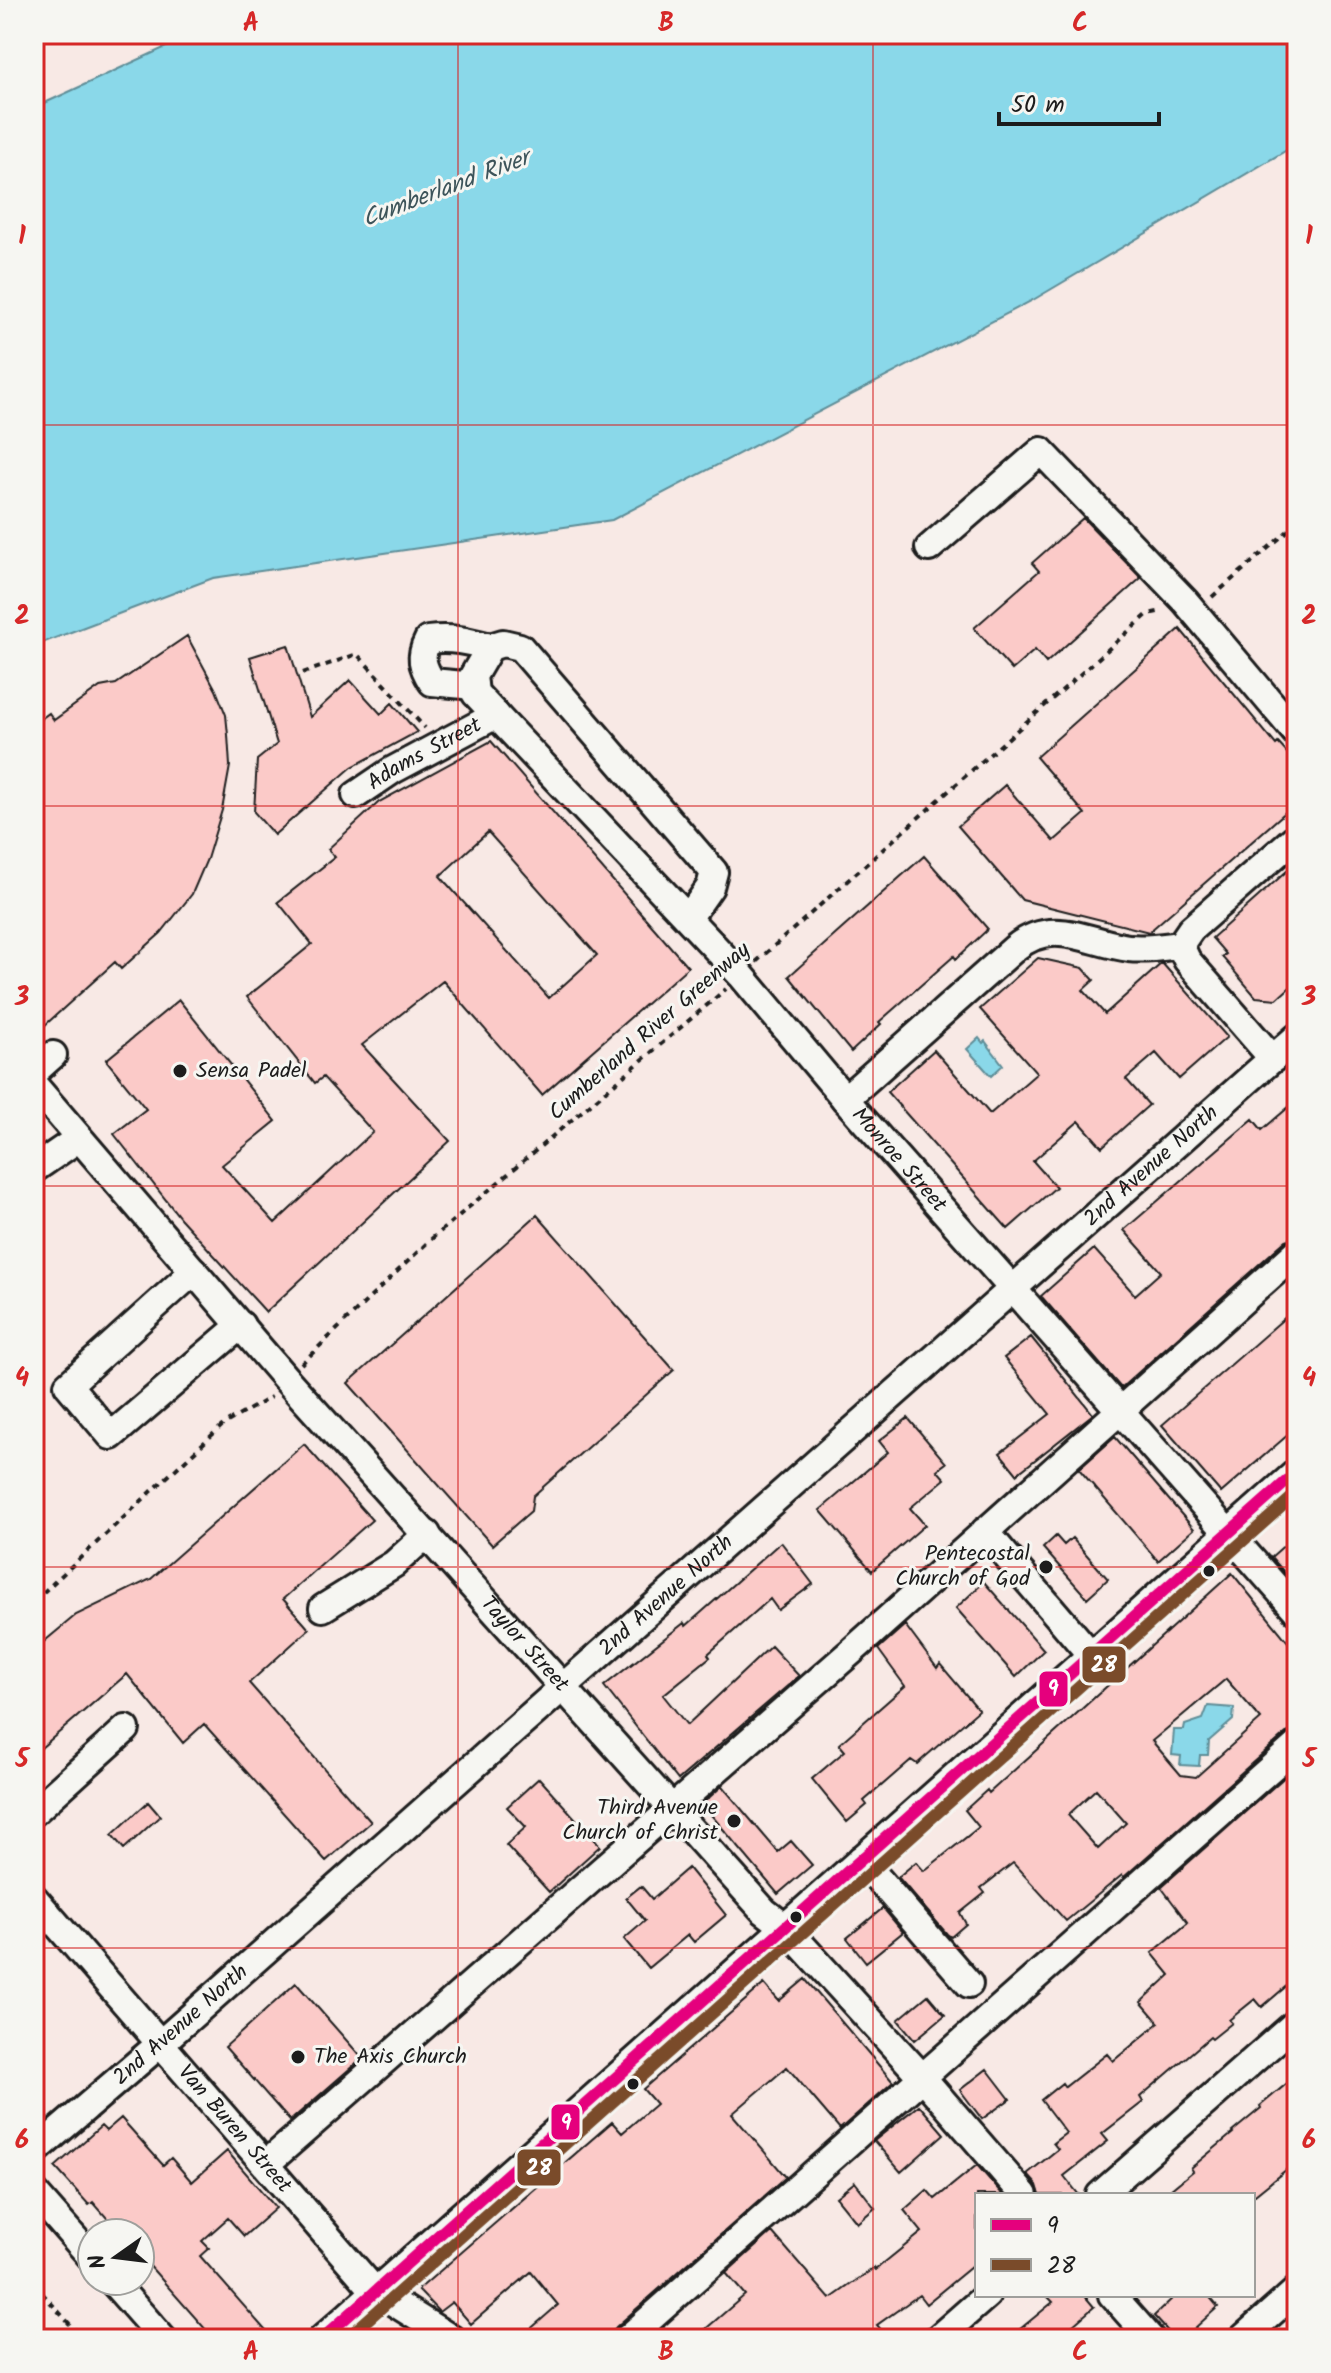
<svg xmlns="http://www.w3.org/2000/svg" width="1331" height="2373" font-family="Kalam,sans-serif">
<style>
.water{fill:#8ad8e9;stroke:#5e8d97;stroke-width:2}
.building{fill:#fbcac8;stroke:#1c1c1c;stroke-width:2;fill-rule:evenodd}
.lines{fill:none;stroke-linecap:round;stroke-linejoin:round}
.minor-casing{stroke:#1c1c1c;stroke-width:32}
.path{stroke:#1c1c1c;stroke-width:4;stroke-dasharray:6 6;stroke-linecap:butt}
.minor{stroke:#f6f6f2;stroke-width:26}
.bus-1-casing{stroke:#f6f6f2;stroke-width:18}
.bus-2-casing{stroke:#f6f6f2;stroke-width:18}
.bus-1{stroke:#e5007d;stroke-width:12}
.bus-2{stroke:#7a4b2a;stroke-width:12}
.grid{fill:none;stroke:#d62828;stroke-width:2;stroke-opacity:0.55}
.poi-dot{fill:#1c1c1c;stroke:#f6f6f2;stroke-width:3}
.labels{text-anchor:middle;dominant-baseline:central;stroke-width:6;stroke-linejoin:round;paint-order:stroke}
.street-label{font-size:22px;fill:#1c1c1c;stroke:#f6f6f2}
.poi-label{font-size:22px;fill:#1c1c1c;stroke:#f6f6f2;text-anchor:start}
.water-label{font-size:24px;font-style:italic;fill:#3d545a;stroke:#f6f6f2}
.line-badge{stroke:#f6f6f2;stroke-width:3}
.badge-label{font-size:22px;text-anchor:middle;font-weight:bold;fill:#fff}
.neatline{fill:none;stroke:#d62828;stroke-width:3}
.grid-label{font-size:26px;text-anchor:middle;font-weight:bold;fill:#d62828}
</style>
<rect width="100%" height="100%" fill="#f8e9e5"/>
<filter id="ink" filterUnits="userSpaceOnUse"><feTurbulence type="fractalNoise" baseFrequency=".0125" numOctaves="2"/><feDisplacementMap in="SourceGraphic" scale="16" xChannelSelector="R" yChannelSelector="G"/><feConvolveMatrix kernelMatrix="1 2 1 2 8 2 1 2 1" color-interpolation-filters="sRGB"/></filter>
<g filter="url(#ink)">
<!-- water -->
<path class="water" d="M 194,34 L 1297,34 L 1297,144 L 1033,300 L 612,520 L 213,578 L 34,646 L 34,108 Z
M 979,1038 L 983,1043 L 985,1041 L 1003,1065 L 991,1076 L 967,1049 Z
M 1208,1706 L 1234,1708 L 1233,1720 L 1209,1741 L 1208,1755 L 1200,1755 L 1199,1766 L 1180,1765 L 1181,1756 L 1172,1755 L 1174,1730 L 1184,1730 L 1185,1725 L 1203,1719 Z"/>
<!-- building -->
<path class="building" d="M 1083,518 L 1141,578 L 1046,663 L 1035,650 L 1012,670 L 974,628 L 1039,571 L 1032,563 Z
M 1180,629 L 1276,745 L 1278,743 L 1297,764 L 1297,802 L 1149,932 L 1022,900 L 958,826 L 1005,785 L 1054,841 L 1085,814 L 1036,757 Z
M 187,636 L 216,690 L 226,715 L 228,735 L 230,766 L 222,810 L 207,859 L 192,894 L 161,933 L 121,969 L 115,962 L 34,1035 L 34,724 L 49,713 L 54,720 L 100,687 L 116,684 Z
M 288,645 L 310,717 L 350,680 L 381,714 L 392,703 L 417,732 L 352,767 L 274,835 L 254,812 L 257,760 L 277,744 L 250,657 Z
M 491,741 L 688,967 L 542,1095 L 443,981 L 362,1045 L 450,1141 L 266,1312 L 181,1219 L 114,1134 L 146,1109 L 106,1060 L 179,1000 L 276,1121 L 222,1165 L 275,1223 L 373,1132 L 323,1077 L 315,1083 L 247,997 L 312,944 L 278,902 L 335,857 L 328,849 L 379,802 ZM 488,832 L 597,955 L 549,998 L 440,876 Z
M 924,856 L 987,928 L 986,931 L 956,959 L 954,956 L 879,1022 L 881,1024 L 851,1052 L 789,976 Z
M 1297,862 L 1297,981 L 1277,999 L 1256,997 L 1222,957 L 1226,954 L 1212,938 Z
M 1038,958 L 1083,968 L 1094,980 L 1083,990 L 1105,1014 L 1162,963 L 1227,1037 L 1179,1079 L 1156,1053 L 1126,1079 L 1149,1105 L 1102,1147 L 1079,1121 L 1033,1161 L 1056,1187 L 1008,1229 L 887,1092 L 934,1050 L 990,1114 L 1037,1073 L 980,1009 Z
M 1297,1100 L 1297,1236 L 1286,1240 L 1121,1388 L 1041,1296 L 1094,1249 L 1135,1295 L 1161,1272 L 1124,1230 L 1253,1119 L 1262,1130 Z
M 537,1215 L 674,1370 L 533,1496 L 531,1511 L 492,1545 L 348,1383 Z
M 1297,1307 L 1297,1427 L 1221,1493 L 1162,1425 Z
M 1031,1337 L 1093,1414 L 1017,1474 L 1000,1453 L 1050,1414 L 1004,1358 Z
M 908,1418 L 946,1463 L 937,1470 L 945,1479 L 910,1508 L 925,1525 L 872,1571 L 820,1510 L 888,1452 L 879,1441 Z
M 1115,1437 L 1194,1529 L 1158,1561 L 1079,1469 Z
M 304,1444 L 372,1520 L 283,1599 L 309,1629 L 249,1683 L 371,1822 L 326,1861 L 204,1724 L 183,1743 L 127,1674 L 34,1754 L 34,1650 L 76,1615 L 151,1579 Z
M 1297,1534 L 1297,1587 L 1271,1557 Z
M 1056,1536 L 1064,1545 L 1072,1538 L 1108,1579 L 1087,1598 L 1043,1548 Z
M 781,1542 L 813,1584 L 778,1610 L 770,1599 L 708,1654 L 710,1657 L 663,1695 L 687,1725 L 771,1646 L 799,1676 L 678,1780 L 604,1686 L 684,1623 L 686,1626 Z
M 1232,1573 L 1297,1653 L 1297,1729 L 1286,1733 L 1124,1877 L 1122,1875 L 1066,1921 L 1013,1863 L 981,1888 L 985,1893 L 960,1913 L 966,1924 L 951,1937 L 947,1934 L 898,1877 L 916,1862 L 924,1871 L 979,1827 L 965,1810 L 987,1790 L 989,1793 ZM 1226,1679 L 1261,1719 L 1196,1777 L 1181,1775 L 1152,1741 ZM 1096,1789 L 1126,1823 L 1098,1849 L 1068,1815 Z
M 984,1582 L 1044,1650 L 1016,1677 L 956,1608 Z
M 905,1625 L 937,1668 L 940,1664 L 979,1710 L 917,1764 L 911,1760 L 864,1801 L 867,1805 L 847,1822 L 812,1779 L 845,1751 L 839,1744 L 905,1686 L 878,1649 Z
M 1297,1766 L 1297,1977 L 1262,2007 L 1255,1999 L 1229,2020 L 1232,2023 L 1212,2039 L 1210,2037 L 1140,2097 L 1143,2102 L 1102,2134 L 1108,2141 L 1064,2176 L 1079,2195 L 1040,2195 L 1037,2185 L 1027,2174 L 1058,2149 L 1053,2143 L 1066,2133 L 1041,2100 L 1062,2083 L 1065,2087 L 1107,2054 L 1113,2061 L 1159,2023 L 1141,2002 L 1170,1975 L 1152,1953 L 1188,1923 L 1161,1887 Z
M 539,1778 L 600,1846 L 549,1892 L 506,1845 L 526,1827 L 507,1807 Z
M 722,1786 L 778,1852 L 791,1841 L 812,1865 L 778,1894 L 702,1804 Z
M 148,1802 L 160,1816 L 124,1849 L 112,1835 Z
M 688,1868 L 726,1915 L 694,1942 L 688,1935 L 648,1968 L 624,1939 L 645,1921 L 626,1898 L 641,1886 L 652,1899 Z
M 883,1908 L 903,1932 L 866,1962 L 847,1938 Z
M 805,1979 L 893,2082 L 840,2129 L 787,2067 L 732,2114 L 786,2177 L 616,2327 L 607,2339 L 519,2339 L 558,2305 L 531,2272 L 471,2324 L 452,2302 L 439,2312 L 418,2290 L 612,2122 L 622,2133 L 656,2104 L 643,2089 L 764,1984 L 779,2001 Z
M 296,1983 L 362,2058 L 290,2121 L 225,2047 Z
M 928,1995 L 945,2015 L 915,2040 L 898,2020 Z
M 987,2069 L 1010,2099 L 982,2119 L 960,2090 Z
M 1297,2075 L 1297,2161 L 1255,2195 L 1164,2195 L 1193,2171 L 1191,2168 L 1233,2133 L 1232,2132 L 1261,2108 L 1260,2106 Z
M 919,2105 L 944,2134 L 901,2172 L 874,2141 Z
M 121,2118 L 163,2165 L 171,2158 L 192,2182 L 227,2151 L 276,2208 L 244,2236 L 228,2218 L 202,2241 L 209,2248 L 200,2256 L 273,2339 L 214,2339 L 140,2255 L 140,2233 L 120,2233 L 93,2202 L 89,2205 L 55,2167 L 101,2126 L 106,2131 Z
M 977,2165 L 1003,2195 L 977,2195 L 977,2262 L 926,2304 L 919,2295 L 877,2325 L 889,2339 L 694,2339 L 745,2295 L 726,2273 L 772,2232 L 830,2299 L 874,2268 L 875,2270 L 922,2232 L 904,2210 L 927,2190 L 935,2199 Z
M 855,2182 L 875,2208 L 857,2223 L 836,2197 Z
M 1046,2295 L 1084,2295 L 1094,2307 L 1057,2339 L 1008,2339 L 1053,2302 Z
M 1176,2295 L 1208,2295 L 1218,2307 L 1183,2339 L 1175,2339 L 1154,2316 Z"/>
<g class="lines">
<defs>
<g id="minor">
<path d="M 929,548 L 1041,451 L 1185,601 L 1297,734"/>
<path d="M 474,686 L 432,682 C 422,666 419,657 428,640 C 451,637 468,641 490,647"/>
<path id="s1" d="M 356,795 L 393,770 L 496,715"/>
<path id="s2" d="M 689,917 L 710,887 L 714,872 L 520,647 L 503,643 L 490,647 L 473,676 L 475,693 L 741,975 L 845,1099 L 1297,1611"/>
<path d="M 1180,945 L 1191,929 L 1297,836"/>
<path d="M 34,1072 L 53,1055"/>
<path id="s3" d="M 34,1085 L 286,1379 L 764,1911 L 785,1927 L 921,2076 L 1024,2195"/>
<path d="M 845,1099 L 1015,948 C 1053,917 1087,942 1129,948 C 1146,950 1163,947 1180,945 L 1187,960 L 1273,1059"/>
<path d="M 34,1169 L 79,1138"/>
<path d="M 194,1271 L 68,1385 L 111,1436 L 241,1325"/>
<path d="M 985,1531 L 1091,1655"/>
<path d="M 323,1608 L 394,1564 L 427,1534"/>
<path d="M 34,1812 L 126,1729"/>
<path d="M 861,1859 L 969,1984"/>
<path id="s4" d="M 34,1898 L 374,2290 L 452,2339"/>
<path id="s5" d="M 34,2152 L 161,2043 L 1297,1037"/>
<path d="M 266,2164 L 852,1651 L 1297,1252"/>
<path d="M 34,2192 L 92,2258"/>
<path d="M 1100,2195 L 1297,2022"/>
<path d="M 112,2281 L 163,2339"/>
<path d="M 1112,2295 L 1151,2339"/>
<path d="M 322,2339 L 1297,1472"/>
<path d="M 627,2339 L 1297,1745"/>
<path d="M 937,2339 L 987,2295"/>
<path d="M 1242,2339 L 1297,2290"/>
</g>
</defs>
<!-- minor casing -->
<use href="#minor" class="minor-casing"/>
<!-- path -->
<path class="path" d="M 1212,597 L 1297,523
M 303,673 L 357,654 L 425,728
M 756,962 L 1148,614 L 1162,611
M 301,1364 L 429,1241 L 726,989
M 34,1601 L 224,1424 L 271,1397
M 34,2284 L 83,2339
M 34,2296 L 40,2290"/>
<!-- minor -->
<use href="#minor" class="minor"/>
<defs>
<path id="bus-1" d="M 322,2339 L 1297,1472"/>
<path id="bus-2" d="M 346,2339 L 1297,1493"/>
</defs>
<!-- bus-1 casing -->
<use href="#bus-1" class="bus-1-casing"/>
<!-- bus-2 casing -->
<use href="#bus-2" class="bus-2-casing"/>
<!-- bus-1 -->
<use href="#bus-1" class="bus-1"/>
<!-- bus-2 -->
<use href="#bus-2" class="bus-2"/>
</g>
</g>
<!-- grid -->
<path class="grid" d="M 458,34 L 458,2339M 873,34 L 873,2339M 34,425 L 1297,425M 34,806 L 1297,806M 34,1186 L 1297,1186M 34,1567 L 1297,1567M 34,1948 L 1297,1948"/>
<!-- markers -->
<g class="poi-dot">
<circle cx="180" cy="1071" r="8"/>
<circle cx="1046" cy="1567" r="8"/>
<circle cx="1209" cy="1571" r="7"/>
<circle cx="734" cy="1821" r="8"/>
<circle cx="796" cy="1917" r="7"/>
<circle cx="298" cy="2057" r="8"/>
<circle cx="633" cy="2084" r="7"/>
</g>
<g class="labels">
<!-- street labels -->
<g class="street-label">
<text stroke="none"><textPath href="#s1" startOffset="80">Adams Street</textPath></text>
<text transform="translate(650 1032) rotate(-41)">Cumberland River Greenway</text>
<text stroke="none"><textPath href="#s2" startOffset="1062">Monroe Street</textPath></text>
<text stroke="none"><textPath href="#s5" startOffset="1490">2nd Avenue North</textPath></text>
<text stroke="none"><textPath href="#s5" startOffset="842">2nd Avenue North</textPath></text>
<text stroke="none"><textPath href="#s3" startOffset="744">Taylor Street</textPath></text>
<text stroke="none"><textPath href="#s5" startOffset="194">2nd Avenue North</textPath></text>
<text stroke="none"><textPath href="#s4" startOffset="306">Van Buren Street</textPath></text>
</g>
<!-- poi labels -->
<g class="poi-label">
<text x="196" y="1071">Sensa Padel</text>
<text x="1030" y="1554" text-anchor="end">Pentecostal<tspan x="1030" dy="25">Church of God</tspan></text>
<text x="718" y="1808" text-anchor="end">Third Avenue<tspan x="718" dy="25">Church of Christ</tspan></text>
<text x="314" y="2057">The Axis Church</text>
</g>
<!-- water labels -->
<g class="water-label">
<text transform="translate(446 189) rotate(-21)">Cumberland River</text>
</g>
</g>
<g class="line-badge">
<rect x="1081" y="1645" width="46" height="39" rx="8" fill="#7a4b2a"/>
<rect x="1038" y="1670" width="31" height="38" rx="8" fill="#e5007d"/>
<rect x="550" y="2103" width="31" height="38" rx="8" fill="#e5007d"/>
<rect x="516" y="2148" width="46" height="39" rx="8" fill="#7a4b2a"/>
</g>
<g class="badge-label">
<text x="1104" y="1672">28</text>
<text x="1053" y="1696">9</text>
<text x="566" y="2130">9</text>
<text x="539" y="2175">28</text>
</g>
<!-- margin -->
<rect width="1331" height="2373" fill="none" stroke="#f6f6f2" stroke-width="88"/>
<!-- legend -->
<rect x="975" y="2193" width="280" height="104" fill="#f6f6f2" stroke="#9f9f9c" stroke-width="2"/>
<rect x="991" y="2219" width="40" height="12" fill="#e5007d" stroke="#9f9f9c" stroke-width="2"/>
<text x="1047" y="2233" font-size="24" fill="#1c1c1c">9</text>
<rect x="991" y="2259" width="40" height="12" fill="#7a4b2a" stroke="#9f9f9c" stroke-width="2"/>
<text x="1047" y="2273" font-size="24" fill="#1c1c1c">28</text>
<!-- north arrow -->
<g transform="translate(116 2257) rotate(256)"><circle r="38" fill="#f6f6f2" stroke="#9f9f9c" stroke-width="2"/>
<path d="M0-6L14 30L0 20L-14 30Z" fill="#1c1c1c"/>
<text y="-12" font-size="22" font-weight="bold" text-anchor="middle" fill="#1c1c1c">N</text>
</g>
<!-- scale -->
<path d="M999 112v12h160v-12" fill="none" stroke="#1c1c1c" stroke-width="4"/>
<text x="1011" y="112" font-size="24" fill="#1c1c1c" stroke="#f6f6f2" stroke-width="6" paint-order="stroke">50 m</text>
<rect x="44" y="44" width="1243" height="2285" class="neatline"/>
<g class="grid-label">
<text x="251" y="31">A</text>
<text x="666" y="31">B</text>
<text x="1080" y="31">C</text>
<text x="22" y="244">1</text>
<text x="1309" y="244">1</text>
<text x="22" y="624">2</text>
<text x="1309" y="624">2</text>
<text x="22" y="1005">3</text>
<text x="1309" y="1005">3</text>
<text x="22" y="1386">4</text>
<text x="1309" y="1386">4</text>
<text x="22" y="1767">5</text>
<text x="1309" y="1767">5</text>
<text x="22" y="2148">6</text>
<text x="1309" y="2148">6</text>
<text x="251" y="2360">A</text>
<text x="666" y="2360">B</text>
<text x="1080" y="2360">C</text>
</g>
</svg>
